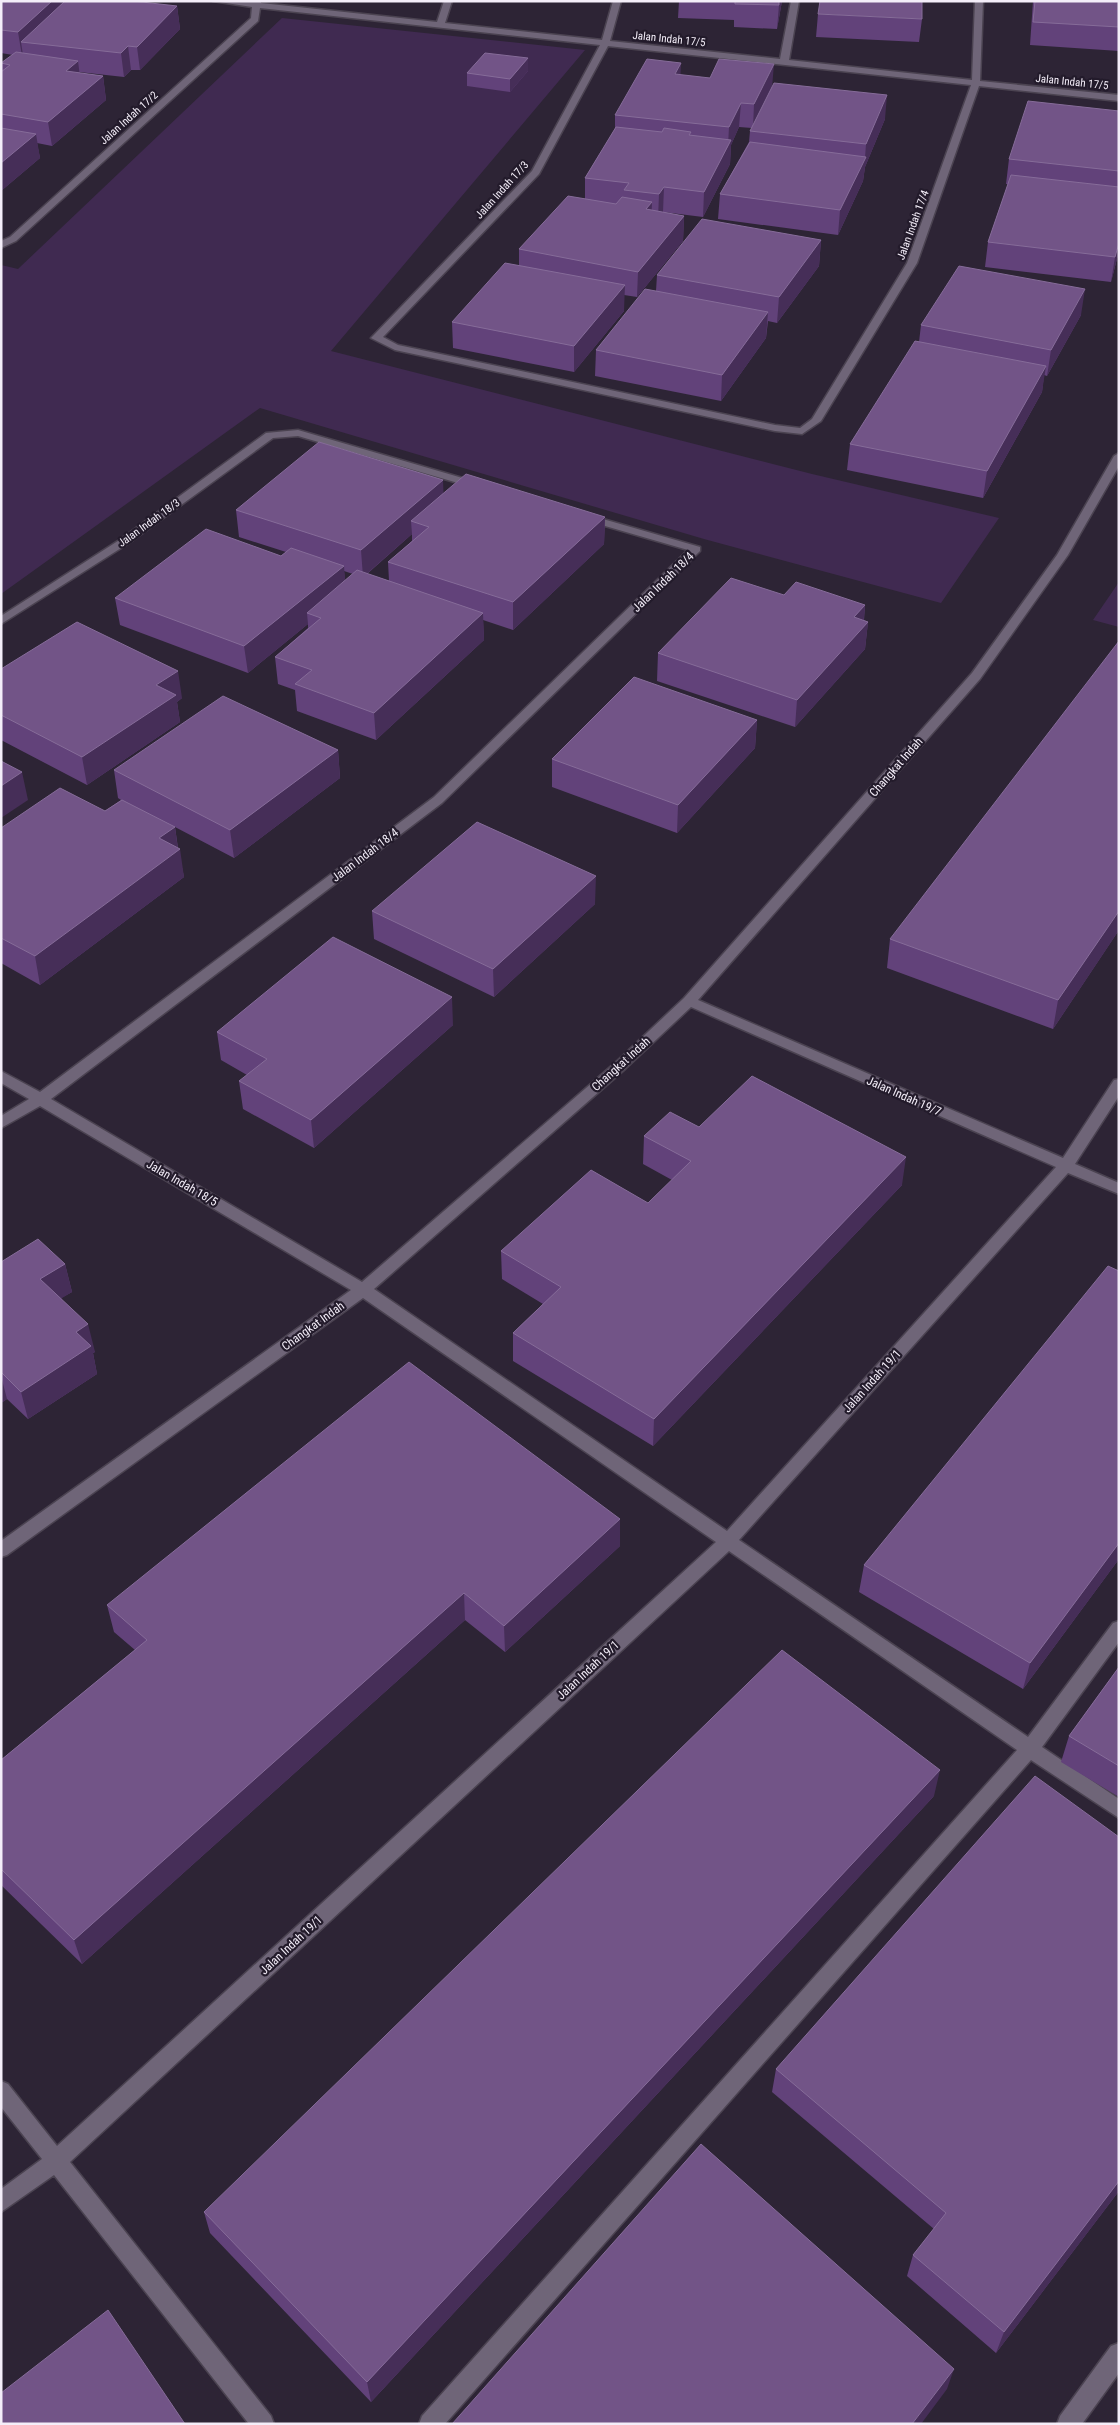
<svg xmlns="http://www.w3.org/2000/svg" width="1120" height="2425" font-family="'Roboto Condensed',sans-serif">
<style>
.green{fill:#402a51}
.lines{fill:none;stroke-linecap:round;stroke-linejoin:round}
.minor-casing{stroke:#4b4351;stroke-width:3}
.minor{fill:#6f6578;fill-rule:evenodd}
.wall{fill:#62427a;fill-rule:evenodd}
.shaded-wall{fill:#462e58}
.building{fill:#725487;stroke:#866c99}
.labels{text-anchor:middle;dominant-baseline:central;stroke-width:4.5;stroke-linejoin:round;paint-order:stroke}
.far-street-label{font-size:11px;fill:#f4eef9;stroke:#231b2b}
.street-label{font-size:12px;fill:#f4eef9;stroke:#231b2b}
</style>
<rect width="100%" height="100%" fill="#2d2435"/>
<!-- green -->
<path class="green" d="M 282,18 L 585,50 L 331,351 L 812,474 L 999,518 L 941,603 L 704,539 L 260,408 L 1,594 L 1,265 L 18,269 Z
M 1119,582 L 1119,627 L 1093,620 Z"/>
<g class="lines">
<defs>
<path id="minor" d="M 213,1 L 261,1 L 261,3 L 437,22 L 444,1 L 452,1 L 445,23 L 602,40 L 613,1 L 621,1 L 610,41 L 780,59 L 791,1 L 799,1 L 789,60 L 972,80 L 975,1 L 983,1 L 980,81 L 1119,95 L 1119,101 L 979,86 L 917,263 L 821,421 L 802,434 L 775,431 L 395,350 L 371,338 L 532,171 L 600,45 L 260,8 L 258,21 L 16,241 L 1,248 L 1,241 L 10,237 L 251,18 L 252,7 ZM 608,46 L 971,85 L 907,263 L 812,419 L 800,428 L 775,425 L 398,345 L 383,337 L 539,174 Z
M 298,430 L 483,484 L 484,486 L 479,489 L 475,488 L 298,436 L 273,438 L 129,543 L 1,624 L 1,616 L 121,539 L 266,433 Z
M 1119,453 L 1119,466 L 1068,555 L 980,679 L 698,1000 L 1063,1158 L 1114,1080 L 1119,1079 L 1119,1096 L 1075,1164 L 1119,1183 L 1119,1194 L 1068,1173 L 739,1540 L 1028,1737 L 1113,1623 L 1119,1621 L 1119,1642 L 1042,1747 L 1119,1799 L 1119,1818 L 1031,1760 L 445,2424 L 419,2424 L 422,2416 L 1017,1750 L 729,1551 L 70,2162 L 271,2416 L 274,2424 L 249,2424 L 54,2175 L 1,2212 L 1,2189 L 42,2159 L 1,2107 L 1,2081 L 8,2084 L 57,2146 L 716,1542 L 363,1298 L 7,1555 L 1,1557 L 1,1541 L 351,1290 L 40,1106 L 1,1128 L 1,1116 L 29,1099 L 1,1083 L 1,1071 L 40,1092 L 434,797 L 688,550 L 581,519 L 581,515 L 589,515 L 700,547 L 700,551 L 442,803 L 51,1099 L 362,1282 L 615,1063 L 684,998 L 972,673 L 1057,555 L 1114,456 ZM 691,1007 L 1056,1167 L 727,1531 L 374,1289 L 625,1069 Z
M 1119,2343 L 1119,2373 L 1082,2424 L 1057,2424 L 1060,2416 L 1111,2346 Z"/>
</defs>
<!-- minor casing -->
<use href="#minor" class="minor-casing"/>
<!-- minor -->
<use href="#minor" class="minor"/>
</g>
<!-- wall -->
<path class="wall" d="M 1,1 L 63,1 L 63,3 L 177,6 L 180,29 L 140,70 L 131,70 L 124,77 L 79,72 L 80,73 L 103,76 L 106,100 L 52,146 L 37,143 L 40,158 L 1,191 L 1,72 L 2,71 L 1,63 L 13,55 L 1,53 Z
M 679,1 L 782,1 L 777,29 L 734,27 L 734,20 L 678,18 Z
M 1033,1 L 1119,1 L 1119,51 L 1030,45 Z
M 818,14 L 922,19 L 919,42 L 816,37 Z
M 528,58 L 528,71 L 510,92 L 467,86 L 467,73 Z
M 681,75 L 772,87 L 885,119 L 865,167 L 863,181 L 838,235 L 718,219 L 720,194 L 749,142 L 750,131 L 752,128 L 739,127 L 731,145 L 730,164 L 703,217 L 663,212 L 684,216 L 683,241 L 637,297 L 624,295 L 624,311 L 574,372 L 453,348 L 452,322 L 519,266 L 519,249 L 585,199 L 585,178 L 615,129 L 615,115 Z
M 1119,111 L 1119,251 L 1111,282 L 985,267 L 988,242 L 1008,184 L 1006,184 L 1009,159 Z
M 821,240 L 819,266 L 777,323 L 768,321 L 766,338 L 721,401 L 595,376 L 596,350 L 656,291 L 657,275 Z
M 1081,315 L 1047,376 L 1044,375 L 1042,392 L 983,498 L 847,470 L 850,444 L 919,342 L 921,325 Z
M 444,493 L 605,517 L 604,544 L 513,630 L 483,620 L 484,640 L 376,740 L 297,711 L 295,690 L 278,684 L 275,657 L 308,628 L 308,624 L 248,673 L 120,625 L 115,598 L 281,556 L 286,552 L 239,537 L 236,510 ZM 412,534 L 412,541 L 388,562 L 389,581 L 367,574 ZM 344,571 L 353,574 L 345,581 Z
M 784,595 L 865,605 L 864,620 L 868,622 L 865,649 L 795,727 L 657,681 L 658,653 Z
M 1,669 L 182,698 L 177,702 L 180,722 L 87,785 L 1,740 Z
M 757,720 L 755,748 L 677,833 L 552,787 L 552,759 Z
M 338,750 L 340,778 L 234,858 L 175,827 L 178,848 L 184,877 L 40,985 L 1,963 L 1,828 L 105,811 L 121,800 L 118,798 L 114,770 Z
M 595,904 L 494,997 L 374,939 L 372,911 Z
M 1119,930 L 1053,1029 L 887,968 L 890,939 Z
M 453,1025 L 314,1148 L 243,1109 L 239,1081 L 247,1075 L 221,1060 L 217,1032 Z
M 699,1127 L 902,1185 L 653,1446 L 513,1361 L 513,1333 L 543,1304 L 502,1279 L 501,1251 L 648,1203 L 672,1180 L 643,1164 L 644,1136 Z
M 1,1262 L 65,1264 L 72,1292 L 61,1298 L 95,1352 L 93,1353 L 97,1374 L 28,1419 L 7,1399 L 1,1403 Z
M 1119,1271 L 1119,1559 L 1023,1689 L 859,1592 L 864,1565 Z
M 620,1546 L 505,1652 L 465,1620 L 82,1964 L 1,1885 L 1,1760 L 135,1650 L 114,1632 L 107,1605 Z
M 1119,1667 L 1119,1797 L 1061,1762 L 1069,1736 Z
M 934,1796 L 371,2402 L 210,2233 L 204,2212 Z
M 1119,1837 L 1119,2191 L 996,2353 L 907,2276 L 913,2255 L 934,2229 L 772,2092 L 776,2069 Z"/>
<!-- shaded-wall -->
<path class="shaded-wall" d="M 52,1 L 63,1 L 65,16 L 21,42 L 23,55 L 22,56 L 18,32 Z
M 779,1 L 782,1 L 777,29 L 779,5 Z
M 177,6 L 180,29 L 140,70 L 137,47 Z
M 128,46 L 131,70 L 124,77 L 121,53 Z
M 528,58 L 528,71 L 510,92 L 510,79 Z
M 78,61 L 81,85 L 66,71 Z
M 681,63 L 680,86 L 675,74 Z
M 774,64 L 772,88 L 753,128 L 754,104 Z
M 103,76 L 106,100 L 52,146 L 48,122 Z
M 887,95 L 885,119 L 865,167 L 863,181 L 838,235 L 840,210 L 865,158 L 866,144 Z
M 741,103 L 739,127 L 731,145 L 730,164 L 703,217 L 704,192 L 728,146 L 729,127 Z
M 36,134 L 40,158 L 1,191 L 1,163 Z
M 664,187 L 663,212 L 658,219 L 659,194 Z
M 652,202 L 651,227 L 646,209 Z
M 684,216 L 683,241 L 637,297 L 638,272 Z
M 821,240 L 819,266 L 777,323 L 779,297 Z
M 1119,243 L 1119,251 L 1111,282 L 1115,257 Z
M 625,285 L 624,311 L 574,372 L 574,346 Z
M 1085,289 L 1081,315 L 1047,376 L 1051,350 Z
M 768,312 L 766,338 L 721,401 L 722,375 Z
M 1046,366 L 1042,392 L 983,498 L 987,471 Z
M 443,480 L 444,506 L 411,521 L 412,534 L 363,577 L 361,550 Z
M 605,517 L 604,544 L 513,630 L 513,602 Z
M 344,566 L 346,593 L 307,613 L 308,624 L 248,673 L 244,646 Z
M 865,605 L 863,627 L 868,622 L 865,649 L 795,727 L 797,700 L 854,617 Z
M 483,613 L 484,640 L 376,740 L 374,713 Z
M 178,671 L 182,698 L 177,702 L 180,722 L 87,785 L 82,757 L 156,685 Z
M 757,720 L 755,748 L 677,833 L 678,805 Z
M 338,750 L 340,778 L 234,858 L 230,830 Z
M 22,772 L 28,800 L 1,818 L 1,786 Z
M 175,827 L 178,850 L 180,849 L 184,877 L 40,985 L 35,956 L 159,838 Z
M 596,876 L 595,904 L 494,997 L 493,969 Z
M 1119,911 L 1119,930 L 1053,1029 L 1058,1000 Z
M 452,997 L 453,1025 L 314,1148 L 311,1120 Z
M 906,1157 L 902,1185 L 653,1446 L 654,1419 Z
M 65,1264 L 72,1292 L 47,1307 L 40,1279 Z
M 88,1324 L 95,1352 L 93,1353 L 97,1374 L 28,1419 L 21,1392 L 76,1332 Z
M 1,1376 L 7,1399 L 1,1403 Z
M 620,1519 L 620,1546 L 505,1652 L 504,1626 Z
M 1119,1543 L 1119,1559 L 1023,1689 L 1030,1663 Z
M 464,1593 L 465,1620 L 82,1964 L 74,1940 Z
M 940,1770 L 934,1796 L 371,2402 L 367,2382 Z
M 1119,2181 L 1119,2191 L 996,2353 L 1004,2332 Z
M 954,2369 L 947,2389 L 921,2424 L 912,2424 Z"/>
<!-- building -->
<path class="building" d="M 1,1 L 52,1 L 18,32 L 1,30 Z
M 65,1 L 133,1 L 177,6 L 137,47 L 128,46 L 121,53 L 21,42 Z
M 735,1 L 779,1 L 779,5 L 735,4 Z
M 820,1 L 922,1 L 922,19 L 818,14 Z
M 1035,1 L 1119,1 L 1119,27 L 1033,22 Z
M 16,52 L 78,61 L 66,71 L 103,76 L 48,122 L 1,114 L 1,72 L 10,65 L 1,63 Z
M 485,53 L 528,58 L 510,79 L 467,73 Z
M 647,59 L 681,63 L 675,74 L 710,78 L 719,59 L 774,64 L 754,104 L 741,103 L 729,127 L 615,115 Z
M 774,83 L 887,95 L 866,144 L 750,131 Z
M 1028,101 L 1119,111 L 1119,171 L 1009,159 Z
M 616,127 L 662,132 L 664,128 L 691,132 L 689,135 L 731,140 L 704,192 L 664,187 L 659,194 L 624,190 L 629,183 L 585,178 Z
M 1,128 L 36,134 L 1,163 Z
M 750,142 L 866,157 L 840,210 L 720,194 Z
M 1011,175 L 1119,187 L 1119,243 L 1115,257 L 988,242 Z
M 568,196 L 616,204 L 622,197 L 652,202 L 646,209 L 684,216 L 638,272 L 519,249 Z
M 702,219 L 821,240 L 779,297 L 657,275 Z
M 505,263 L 625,285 L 574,346 L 452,322 Z
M 959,266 L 1085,289 L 1051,350 L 921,325 Z
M 645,289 L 768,312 L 722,375 L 596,350 Z
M 915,341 L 1046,366 L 987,471 L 850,444 Z
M 319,442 L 443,480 L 361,550 L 236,510 Z
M 466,474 L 605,517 L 513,602 L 388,562 L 429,527 L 411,521 Z
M 206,529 L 281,556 L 291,548 L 344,566 L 244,646 L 115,598 Z
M 357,570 L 483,613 L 374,713 L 295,684 L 312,670 L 275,657 L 321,618 L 307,613 Z
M 731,578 L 784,595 L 796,582 L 865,605 L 854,617 L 868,622 L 797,700 L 658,653 Z
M 77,622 L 178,671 L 156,685 L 176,695 L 82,757 L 1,715 L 1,669 Z
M 1119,641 L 1119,911 L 1058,1000 L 890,939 Z
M 634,677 L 757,720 L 678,805 L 552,759 Z
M 223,696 L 338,750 L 230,830 L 114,770 Z
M 1,761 L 22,772 L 1,786 Z
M 60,788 L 105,811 L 122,800 L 175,827 L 159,838 L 180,849 L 35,956 L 1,938 L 1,828 Z
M 477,822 L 596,876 L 493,969 L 372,911 Z
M 333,937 L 452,997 L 311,1120 L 239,1081 L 267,1059 L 217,1032 Z
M 752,1076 L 906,1157 L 654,1419 L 513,1333 L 561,1287 L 501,1251 L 591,1170 L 648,1203 L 691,1161 L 644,1136 L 670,1112 L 699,1127 Z
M 38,1239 L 65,1264 L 40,1279 L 88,1324 L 76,1332 L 91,1346 L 21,1392 L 1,1372 L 1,1262 Z
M 1108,1266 L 1119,1271 L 1119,1543 L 1030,1663 L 864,1565 Z
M 409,1362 L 620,1519 L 504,1626 L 464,1593 L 74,1940 L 1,1869 L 1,1760 L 147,1640 L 107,1605 Z
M 782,1650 L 940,1770 L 367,2382 L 204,2212 Z
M 1119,1667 L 1119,1766 L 1069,1736 Z
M 1035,1776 L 1119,1837 L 1119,2181 L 1004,2332 L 913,2255 L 946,2213 L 776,2069 Z
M 701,2144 L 954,2369 L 912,2424 L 452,2424 Z
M 108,2310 L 185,2424 L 1,2424 L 1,2393 Z"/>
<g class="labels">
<!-- far-street labels -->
<g class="far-street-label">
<text transform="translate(669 39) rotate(6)">Jalan Indah 17/5</text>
<text transform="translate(1072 82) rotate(6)">Jalan Indah 17/5</text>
<text transform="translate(129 118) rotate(-42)">Jalan Indah 17/2</text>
<text transform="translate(502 190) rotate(-48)">Jalan Indah 17/3</text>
<text transform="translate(913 225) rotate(-70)">Jalan Indah 17/4</text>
<text transform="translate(149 523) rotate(-36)">Jalan Indah 18/3</text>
</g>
<!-- street labels -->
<g class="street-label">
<text transform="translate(663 582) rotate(-44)">Jalan Indah 18/4</text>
<text transform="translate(896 767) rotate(-49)">Changkat Indah</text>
<text transform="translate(365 855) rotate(-37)">Jalan Indah 18/4</text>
<text transform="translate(621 1064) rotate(-42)">Changkat Indah</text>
<text transform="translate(904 1096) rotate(24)">Jalan Indah 19/7</text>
<text transform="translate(182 1183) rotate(30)">Jalan Indah 18/5</text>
<text transform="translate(313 1326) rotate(-36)">Changkat Indah</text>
<text transform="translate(872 1381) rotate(-48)">Jalan Indah 19/1</text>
<text transform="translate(588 1670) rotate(-43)">Jalan Indah 19/1</text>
<text transform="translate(291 1945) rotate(-43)">Jalan Indah 19/1</text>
</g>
</g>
<!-- border -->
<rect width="1120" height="2425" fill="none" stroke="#f4eef9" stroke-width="5"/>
</svg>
